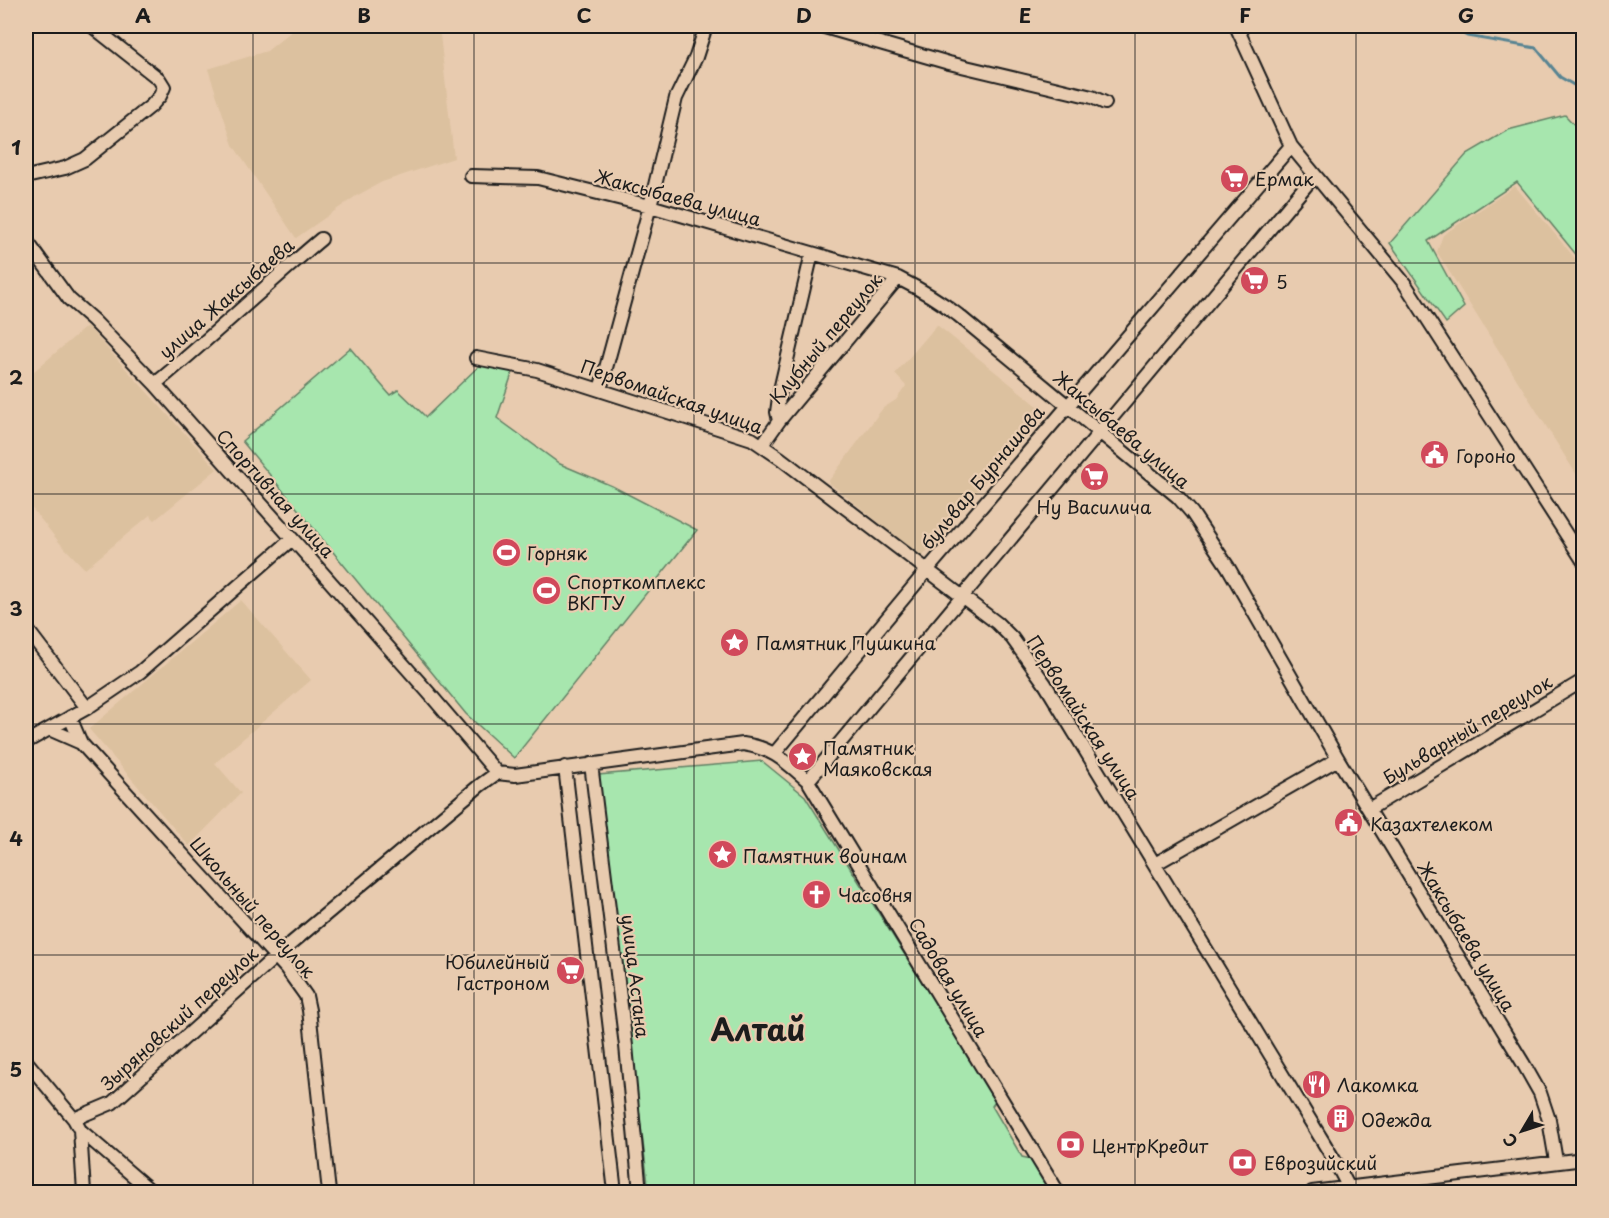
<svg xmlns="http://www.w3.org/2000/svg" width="1609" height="1218" font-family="'Playpen Sans',sans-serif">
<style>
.built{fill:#dcc19f}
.green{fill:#a7e6ae;stroke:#628165;stroke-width:1.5}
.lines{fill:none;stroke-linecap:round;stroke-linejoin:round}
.stream{stroke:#588492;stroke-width:3}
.minor-casing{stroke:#1c1c1c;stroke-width:16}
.minor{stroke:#e8cbaf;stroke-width:12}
.grid{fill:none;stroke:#1c1c1c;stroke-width:1.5;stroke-opacity:0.55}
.labels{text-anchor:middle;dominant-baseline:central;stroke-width:4.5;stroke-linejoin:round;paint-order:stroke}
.poi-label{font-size:18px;fill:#1c1c1c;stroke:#e8cbaf;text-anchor:start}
.street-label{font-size:18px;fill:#1c1c1c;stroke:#e8cbaf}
.town-label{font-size:30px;font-weight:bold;fill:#1c1c1c;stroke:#e8cbaf}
.neatline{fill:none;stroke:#1c1c1c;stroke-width:2}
.grid-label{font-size:20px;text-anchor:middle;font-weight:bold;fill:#1c1c1c}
</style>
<rect width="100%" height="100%" fill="#e8cbaf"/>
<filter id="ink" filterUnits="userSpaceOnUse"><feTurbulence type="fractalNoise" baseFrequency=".0167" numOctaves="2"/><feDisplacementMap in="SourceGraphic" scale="12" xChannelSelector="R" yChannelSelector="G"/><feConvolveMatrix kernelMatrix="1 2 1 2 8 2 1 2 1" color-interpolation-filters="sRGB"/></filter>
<g filter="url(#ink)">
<!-- built -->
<path class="built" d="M 298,26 L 439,26 L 454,158 L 382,182 L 356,196 L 296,238 L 233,145 L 208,69 L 267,51 Z
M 1515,186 L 1583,268 L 1583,485 L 1437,252 L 1443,235 Z
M 937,325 L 1044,411 L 922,557 L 828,482 L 883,408 L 896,400 L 906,386 L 895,374 Z
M 87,326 L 217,469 L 155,520 L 150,515 L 85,569 L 59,542 L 26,501 L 26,378 Z
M 241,600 L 311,680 L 215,763 L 241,793 L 189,846 L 89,729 Z"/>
<!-- green -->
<path class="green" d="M 1565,115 L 1583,134 L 1583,263 L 1517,182 L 1428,241 L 1464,307 L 1446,323 L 1390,243 L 1467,154 L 1508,130 Z
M 350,348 L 390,395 L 398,390 L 426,417 L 482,363 L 513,371 L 497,418 L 560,464 L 612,486 L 697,530 L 514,758 L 466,714 L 242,441 Z
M 762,761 L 805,796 L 996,1100 L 992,1106 L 1022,1157 L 1031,1159 L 1051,1192 L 649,1192 L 598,775 Z"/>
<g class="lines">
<!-- stream -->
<path class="stream" d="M 1447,26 L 1467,36 L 1536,48 L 1560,77 L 1584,91"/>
<defs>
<path id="minor" d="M 821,26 L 949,63 L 1092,97 L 1105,103
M 1236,26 L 1291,146 L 1405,284 L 1584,562
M 471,176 L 538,178 L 650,206 L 898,278 C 920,289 939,300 958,315 L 1178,497 L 1192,513 L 1228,567 L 1338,759 L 1523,1063 L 1540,1093 L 1549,1120 L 1556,1161
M 26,177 L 65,168 L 85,159 L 151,106 L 160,96 L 164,87 L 159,79 L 92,26
M 26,240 L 69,299 L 93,320 L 155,384 L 428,692 L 497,773
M 476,358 L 537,370 L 752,439 L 780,458 L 997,623 L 1012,638 L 1045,684 L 1336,1163 L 1349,1188
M 155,384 C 212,337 265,286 321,239
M 600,390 L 650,206 L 676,98 L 696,57 L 706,26
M 779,421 L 777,412 L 780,390 L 812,253
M 762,445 L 779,421 L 898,278
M 26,628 L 87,708
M 70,717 L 81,743 L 286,968 L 306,996 L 309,1010 L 329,1192
M 49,729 L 81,743
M 26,742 L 87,708 L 140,672 L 292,539
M 775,753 L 928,569 L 1291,146
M 591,764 L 626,1046 L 640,1192
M 565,767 L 615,1192
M 497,773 L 515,775 L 743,744 C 773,748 786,762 808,781 L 1058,1192
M 808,781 L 1314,176
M 1369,809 L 1584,680
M 1155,864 L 1338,759
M 26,1061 L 74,1119 L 80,1130 L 152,1192
M 74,1119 L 112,1103 L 275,957 L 479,786 L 497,773
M 80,1130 L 84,1192
M 1312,1192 L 1584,1159"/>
</defs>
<!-- minor casing -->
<use href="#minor" class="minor-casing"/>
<!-- minor -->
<use href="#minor" class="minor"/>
</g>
</g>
<!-- grid -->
<path class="grid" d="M 253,26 L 253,1192M 474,26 L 474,1192M 694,26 L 694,1192M 915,26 L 915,1192M 1135,26 L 1135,1192M 1356,26 L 1356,1192M 26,263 L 1584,263M 26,494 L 1584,494M 26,724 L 1584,724M 26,955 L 1584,955"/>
<!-- icons -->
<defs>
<symbol id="supermarket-disc" viewBox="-11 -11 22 22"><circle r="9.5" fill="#d1495b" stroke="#e8cbaf"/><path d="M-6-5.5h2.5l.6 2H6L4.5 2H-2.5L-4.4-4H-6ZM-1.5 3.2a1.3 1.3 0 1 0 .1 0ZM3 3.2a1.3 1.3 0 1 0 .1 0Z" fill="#fff"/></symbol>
<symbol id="civic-disc" viewBox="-11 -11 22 22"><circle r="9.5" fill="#d1495b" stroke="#e8cbaf"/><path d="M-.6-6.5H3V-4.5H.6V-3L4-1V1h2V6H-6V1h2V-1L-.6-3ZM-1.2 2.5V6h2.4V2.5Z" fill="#fff"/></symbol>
<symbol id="stadium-disc" viewBox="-11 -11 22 22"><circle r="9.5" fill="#d1495b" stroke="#e8cbaf"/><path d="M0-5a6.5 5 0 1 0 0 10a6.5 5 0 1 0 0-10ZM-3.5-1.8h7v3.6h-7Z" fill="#fff"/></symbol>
<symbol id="sight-disc" viewBox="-11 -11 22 22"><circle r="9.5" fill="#d1495b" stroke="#e8cbaf"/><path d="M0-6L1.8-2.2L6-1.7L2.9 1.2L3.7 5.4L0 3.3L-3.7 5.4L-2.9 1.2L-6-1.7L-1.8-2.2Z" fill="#fff"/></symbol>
<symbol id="church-disc" viewBox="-11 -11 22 22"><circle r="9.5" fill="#d1495b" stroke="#e8cbaf"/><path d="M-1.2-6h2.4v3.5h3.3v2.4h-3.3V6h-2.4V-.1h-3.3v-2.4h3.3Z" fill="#fff"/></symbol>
<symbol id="restaurant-disc" viewBox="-11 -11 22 22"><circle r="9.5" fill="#d1495b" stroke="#e8cbaf"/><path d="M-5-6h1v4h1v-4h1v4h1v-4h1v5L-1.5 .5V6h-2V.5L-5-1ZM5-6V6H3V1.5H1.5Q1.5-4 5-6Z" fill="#fff"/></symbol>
<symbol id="building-disc" viewBox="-11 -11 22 22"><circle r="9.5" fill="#d1495b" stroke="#e8cbaf"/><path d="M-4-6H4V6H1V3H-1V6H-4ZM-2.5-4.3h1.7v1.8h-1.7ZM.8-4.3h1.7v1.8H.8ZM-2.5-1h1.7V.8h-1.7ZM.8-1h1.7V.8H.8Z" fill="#fff"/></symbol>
<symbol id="bank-disc" viewBox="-11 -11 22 22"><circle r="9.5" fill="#d1495b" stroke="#e8cbaf"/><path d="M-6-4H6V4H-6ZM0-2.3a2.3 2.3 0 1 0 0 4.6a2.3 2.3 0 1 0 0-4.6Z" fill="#fff"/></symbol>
</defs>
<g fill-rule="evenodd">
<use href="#supermarket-disc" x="1218" y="162" width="33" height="33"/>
<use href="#supermarket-disc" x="1238" y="264" width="33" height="33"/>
<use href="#civic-disc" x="1418" y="438" width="33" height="33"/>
<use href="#supermarket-disc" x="1078" y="460" width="33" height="33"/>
<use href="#stadium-disc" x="490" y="536" width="33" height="33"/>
<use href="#stadium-disc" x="530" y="574" width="33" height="33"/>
<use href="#sight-disc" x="718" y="626" width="33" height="33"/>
<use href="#sight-disc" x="786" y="740" width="33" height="33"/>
<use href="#civic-disc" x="1332" y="806" width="33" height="33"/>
<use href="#sight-disc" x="706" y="838" width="33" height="33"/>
<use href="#church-disc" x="800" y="878" width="33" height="33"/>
<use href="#supermarket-disc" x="554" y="954" width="33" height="33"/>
<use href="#restaurant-disc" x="1300" y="1068" width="33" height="33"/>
<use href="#building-disc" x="1324" y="1102" width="33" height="33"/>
<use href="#bank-disc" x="1054" y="1128" width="33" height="33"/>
<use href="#bank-disc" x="1226" y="1146" width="33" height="33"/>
</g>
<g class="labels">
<!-- poi labels -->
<g class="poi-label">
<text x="1255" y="178">Ермак</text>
<text x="1276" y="281">5</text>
<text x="1456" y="455">Гороно</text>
<text x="1094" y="506" text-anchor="middle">Ну Василича</text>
<text x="527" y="552">Горняк</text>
<text x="567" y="581">Спорткомплекс<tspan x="567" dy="21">ВКГТУ</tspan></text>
<text x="756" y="642">Памятник Пушкина</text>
<text x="823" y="747">Памятник<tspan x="823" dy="21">Маяковская</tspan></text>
<text x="1370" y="823">Казахтелеком</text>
<text x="743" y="855">Памятник воинам</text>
<text x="838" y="894">Часовня</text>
<text x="550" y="961" text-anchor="end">Юбилейный<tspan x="550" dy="21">Гастроном</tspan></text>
<text x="1337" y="1084">Лакомка</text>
<text x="1361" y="1119">Одежда</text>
<text x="1092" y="1145">ЦентрКредит</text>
<text x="1264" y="1162">Еврозийский</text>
</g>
<!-- street labels -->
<g class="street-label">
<text transform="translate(678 197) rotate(15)">Жаксыбаева улица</text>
<text transform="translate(226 298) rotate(-41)">улица Жаксыбаева</text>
<text transform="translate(825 338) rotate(-50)">Клубный переулок</text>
<text transform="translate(672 396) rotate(19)">Первомайская улица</text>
<text transform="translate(1122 429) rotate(40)">Жаксыбаева улица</text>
<text transform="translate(982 477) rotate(-50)">бульвар Бурнашова</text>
<text transform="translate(276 493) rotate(48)">Спортивная улица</text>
<text transform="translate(1084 717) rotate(57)">Первомайская улица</text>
<text transform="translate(1467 729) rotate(-31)">Бульварный переулок</text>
<text transform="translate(253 907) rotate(49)">Школьный переулок</text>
<text transform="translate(1467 936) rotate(59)">Жаксыбаева улица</text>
<text transform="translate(636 976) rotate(83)">улица Астана</text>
<text transform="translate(949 977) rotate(59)">Садовая улица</text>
<text transform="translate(179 1018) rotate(-42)">Зыряновский переулок</text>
</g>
<!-- town labels -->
<g class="town-label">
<text x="758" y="1028">Алтай</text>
</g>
</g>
<!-- margin -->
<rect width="1609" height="1218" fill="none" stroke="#e8cbaf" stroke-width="66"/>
<!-- north arrow -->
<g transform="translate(1522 1131) rotate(231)" stroke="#e8cbaf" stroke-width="4.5" paint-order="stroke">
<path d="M0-4.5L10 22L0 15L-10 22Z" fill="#1c1c1c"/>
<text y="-9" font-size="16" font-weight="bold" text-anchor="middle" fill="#1c1c1c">С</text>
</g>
<rect x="33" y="33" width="1543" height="1152" class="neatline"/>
<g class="grid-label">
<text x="143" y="23">A</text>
<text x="364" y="23">B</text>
<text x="584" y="23">C</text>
<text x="804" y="23">D</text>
<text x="1025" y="23">E</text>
<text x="1245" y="23">F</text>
<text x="1466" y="23">G</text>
<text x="16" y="155">1</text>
<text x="16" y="385">2</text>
<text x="16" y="616">3</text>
<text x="16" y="846">4</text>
<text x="16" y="1077">5</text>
</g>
</svg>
